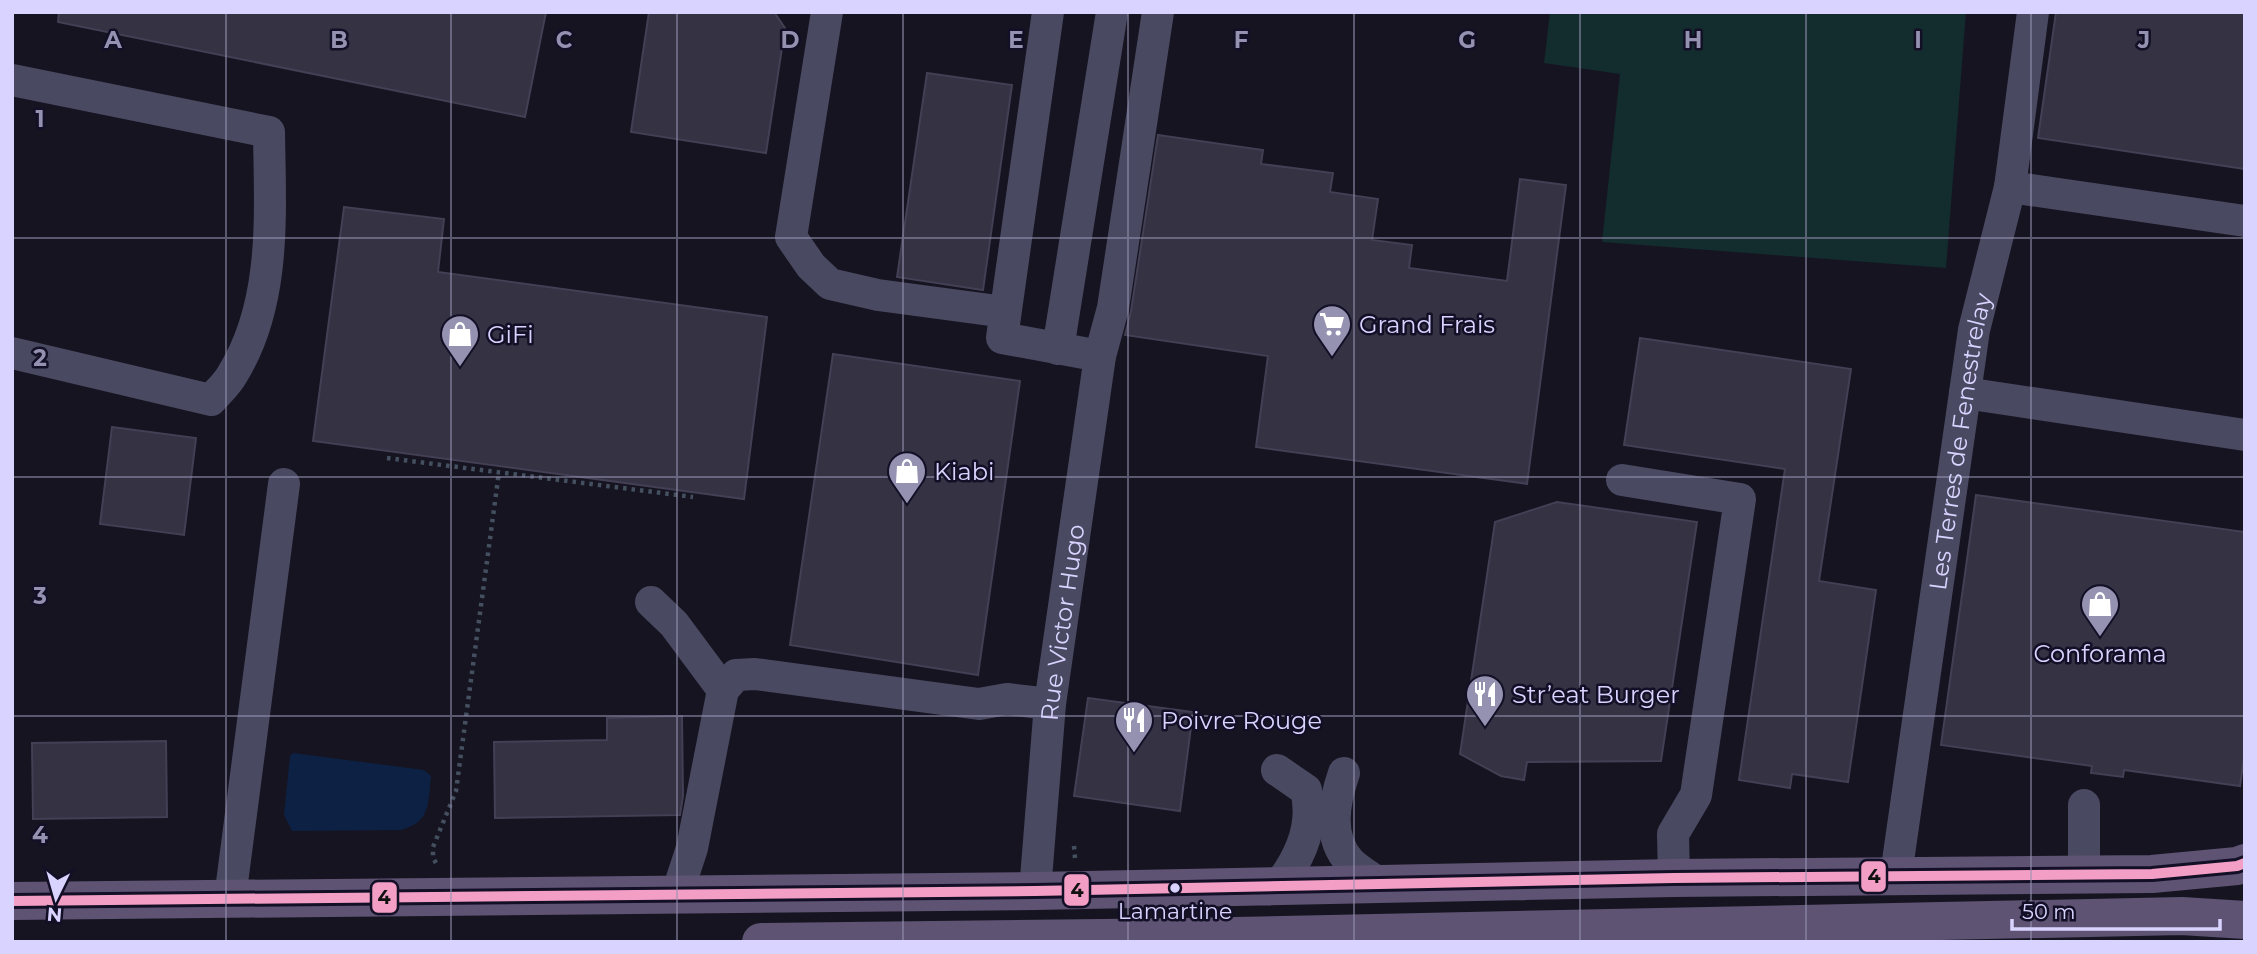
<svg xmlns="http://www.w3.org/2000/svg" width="2257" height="954" font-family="Montserrat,sans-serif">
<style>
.green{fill:#132c2d}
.water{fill:#0d2144}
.building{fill:#343243;stroke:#433f54;stroke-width:2}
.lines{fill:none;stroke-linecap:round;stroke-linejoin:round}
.path{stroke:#44505f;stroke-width:4.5;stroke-dasharray:3.5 5;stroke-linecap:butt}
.minor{stroke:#4a4962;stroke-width:32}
.major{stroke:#5e5373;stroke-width:38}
.bus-1-casing{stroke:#130f26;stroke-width:16}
.bus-1{stroke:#f39fc5;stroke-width:10}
.grid{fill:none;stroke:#9591b1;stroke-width:2;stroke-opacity:0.55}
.bus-dot{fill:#d9d4ff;stroke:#130f26;stroke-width:2.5}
.labels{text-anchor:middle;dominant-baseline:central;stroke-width:5;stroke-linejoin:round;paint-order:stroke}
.bus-label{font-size:22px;fill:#d9d4ff;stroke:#130f26}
.poi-label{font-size:24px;fill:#d9d4ff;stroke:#130f26;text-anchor:start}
.street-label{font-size:24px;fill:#d9d4ff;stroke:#130f26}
.grid-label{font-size:23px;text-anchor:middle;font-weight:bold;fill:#9591b1;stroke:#130f26;stroke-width:5;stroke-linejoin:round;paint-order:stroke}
.line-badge{stroke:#130f26;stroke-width:2.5}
.pale-badge-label{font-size:19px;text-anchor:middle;font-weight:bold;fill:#111}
</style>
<rect width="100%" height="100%" fill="#161421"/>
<!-- green -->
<path class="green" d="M 1550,12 L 1966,12 L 1946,268 L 1602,242 L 1620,74 L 1544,63 Z"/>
<!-- water -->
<path class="water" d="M 293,753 L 424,770 L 431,776 C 428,803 431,823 400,830 L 292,831 L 284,815 L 290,756 Z"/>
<!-- building -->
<path class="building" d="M 59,12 L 546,12 L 525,117 L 58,22 Z
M 649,12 L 774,12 L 785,28 L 766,153 L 631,132 Z
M 2056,12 L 2245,12 L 2245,169 L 2038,138 Z
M 927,73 L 1012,85 L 983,290 L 897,277 Z
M 1158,135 L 1263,150 L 1261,164 L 1333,173 L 1330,192 L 1378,199 L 1372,240 L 1412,245 L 1409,268 L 1507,281 L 1520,179 L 1566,185 L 1527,484 L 1256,447 L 1268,356 L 1125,335 L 1131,311 Z
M 344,207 L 444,219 L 438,272 L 767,317 L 744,499 L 313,441 Z
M 1640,338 L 1851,369 L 1819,581 L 1876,590 L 1848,782 L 1792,774 L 1790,788 L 1739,780 L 1785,469 L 1624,445 Z
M 833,354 L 1020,381 L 978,675 L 790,645 Z
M 112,427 L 196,438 L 184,535 L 100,524 Z
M 1976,495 L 2245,532 L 2245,751 L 2240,786 L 2124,770 L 2123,777 L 2091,773 L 2092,766 L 1941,745 Z
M 1557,502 L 1697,522 L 1661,761 L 1527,762 L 1524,780 L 1501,776 L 1460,754 L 1495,522 Z
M 1088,698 L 1193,712 L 1180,811 L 1074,796 Z
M 682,716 L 683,796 L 680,815 L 495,818 L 494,742 L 607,740 L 607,718 Z
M 166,741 L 167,817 L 33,819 L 32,743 Z"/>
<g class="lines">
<!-- path -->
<path class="path" d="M 387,458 L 693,497
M 1074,846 L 1075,858
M 436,863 L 433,858 L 433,847 L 456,791 L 499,472"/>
<!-- minor -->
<g class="minor">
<path d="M 827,12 L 791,237 L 811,266 L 830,284 L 878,295 L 1005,312"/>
<path d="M 1048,12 L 1002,338 L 1100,356"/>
<path d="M 12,80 L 269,132 C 270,213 277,303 232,375 C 227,384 218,392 211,400 L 12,353"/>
<path d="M 2010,187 L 2245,221"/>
<path d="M 1058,349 L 1112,12"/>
<path d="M 1965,393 L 2245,435"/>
<path d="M 1622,480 L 1740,499 L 1696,795 L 1673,834 L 1674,878"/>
<path d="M 651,602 L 674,624 L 723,690"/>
<path d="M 1277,770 L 1306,790 C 1315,825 1300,858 1279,885"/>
<path d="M 1344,773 C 1334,802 1327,837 1350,862 C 1359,871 1371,877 1381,885"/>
<path d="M 2084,805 L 2084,874"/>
<path id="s1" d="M 1896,875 L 1974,330 L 2010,187 L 2033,12"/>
<path id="s2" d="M 1035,891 L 1050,704 L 1100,356 L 1113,308 L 1158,12"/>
<path d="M 677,894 L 692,848 L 723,690 L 736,675 L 755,674 L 979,704 L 1007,699 L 1050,704"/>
<path d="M 230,898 L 284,484"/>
</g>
<!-- major -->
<path class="major" d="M 12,901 L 1035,891 L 1674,878 L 2152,874 L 2237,866 L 2245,863
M 761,942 L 1186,937 L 2182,916 L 2245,920"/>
<defs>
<path id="bus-1" d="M 12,901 L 1035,891 L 1674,878 L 2152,874 L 2237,866 L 2245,863"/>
</defs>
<!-- bus-1 casing -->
<use href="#bus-1" class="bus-1-casing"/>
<!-- bus-1 -->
<use href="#bus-1" class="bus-1"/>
</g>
<!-- grid -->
<path class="grid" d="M 226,12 L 226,942M 451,12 L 451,942M 677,12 L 677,942M 903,12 L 903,942M 1128,12 L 1128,942M 1354,12 L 1354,942M 1580,12 L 1580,942M 1806,12 L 1806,942M 2031,12 L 2031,942M 12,238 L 2245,238M 12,477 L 2245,477M 12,716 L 2245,716"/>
<!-- icons -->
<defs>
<symbol id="supermarket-pin" viewBox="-11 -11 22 30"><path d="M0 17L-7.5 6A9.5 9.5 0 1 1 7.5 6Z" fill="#9591b1" stroke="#130f26"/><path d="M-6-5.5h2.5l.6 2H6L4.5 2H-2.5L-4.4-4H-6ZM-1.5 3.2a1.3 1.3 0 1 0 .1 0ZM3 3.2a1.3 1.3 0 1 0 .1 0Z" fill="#fff"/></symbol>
<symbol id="shop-pin" viewBox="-11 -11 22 30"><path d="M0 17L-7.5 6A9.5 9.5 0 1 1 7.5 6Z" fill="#9591b1" stroke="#130f26"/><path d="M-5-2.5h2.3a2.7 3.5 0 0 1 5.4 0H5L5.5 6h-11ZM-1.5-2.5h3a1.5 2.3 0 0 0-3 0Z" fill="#fff"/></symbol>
<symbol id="restaurant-pin" viewBox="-11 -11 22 30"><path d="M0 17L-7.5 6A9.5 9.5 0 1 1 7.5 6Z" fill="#9591b1" stroke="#130f26"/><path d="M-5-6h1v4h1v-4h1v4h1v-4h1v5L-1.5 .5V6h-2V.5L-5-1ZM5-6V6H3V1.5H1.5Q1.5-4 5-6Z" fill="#fff"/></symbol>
</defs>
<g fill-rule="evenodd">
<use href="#supermarket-pin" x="1310" y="302" width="44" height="60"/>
<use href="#shop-pin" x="438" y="312" width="44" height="60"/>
<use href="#shop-pin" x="885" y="449" width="44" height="60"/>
<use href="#shop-pin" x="2078" y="582" width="44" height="60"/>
<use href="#restaurant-pin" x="1463" y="672" width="44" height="60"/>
<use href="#restaurant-pin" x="1112" y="698" width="44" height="60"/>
</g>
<!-- markers -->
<circle class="bus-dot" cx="1175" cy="888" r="6"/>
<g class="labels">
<!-- bus labels -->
<g class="bus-label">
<text x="1175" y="911">Lamartine</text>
</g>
<!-- poi labels -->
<g class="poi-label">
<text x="1359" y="324">Grand Frais</text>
<text x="487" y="334">GiFi</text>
<text x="934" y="471">Kiabi</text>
<text x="2100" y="653" text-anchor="middle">Conforama</text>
<text x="1512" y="694">Str’eat Burger</text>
<text x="1161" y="720">Poivre Rouge</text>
</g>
<!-- street labels -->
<g class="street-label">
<text stroke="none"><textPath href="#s1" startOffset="438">Les Terres de Fenestrelay</textPath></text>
<text stroke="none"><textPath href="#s2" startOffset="270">Rue Victor Hugo</textPath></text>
</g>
</g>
<g class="grid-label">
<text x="113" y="48">A</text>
<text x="339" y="48">B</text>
<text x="564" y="48">C</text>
<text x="790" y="48">D</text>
<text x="1016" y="48">E</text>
<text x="1241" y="48">F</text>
<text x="1467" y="48">G</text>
<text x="1693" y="48">H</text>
<text x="1918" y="48">I</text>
<text x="2144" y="48">J</text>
<text x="40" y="127">1</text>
<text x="40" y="366">2</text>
<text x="40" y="604">3</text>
<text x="40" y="843">4</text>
</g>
<g class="line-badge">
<rect x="1860" y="860" width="27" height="33" rx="7" fill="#f39fc5"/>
<rect x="1063" y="873" width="27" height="34" rx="7" fill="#f39fc5"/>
<rect x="371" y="881" width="27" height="33" rx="7" fill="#f39fc5"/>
</g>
<g class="pale-badge-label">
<text x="1874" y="883">4</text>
<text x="1077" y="897">4</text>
<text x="384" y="904">4</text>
</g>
<!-- border -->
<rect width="2257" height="954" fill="none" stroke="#d9d4ff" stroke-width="28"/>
<!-- north arrow -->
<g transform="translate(56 898) rotate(185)" stroke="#130f26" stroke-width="5" paint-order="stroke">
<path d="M0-5L12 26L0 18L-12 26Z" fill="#d9d4ff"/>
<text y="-10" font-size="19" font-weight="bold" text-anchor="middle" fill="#d9d4ff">N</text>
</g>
<!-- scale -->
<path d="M2012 919v10h208v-10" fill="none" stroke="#d9d4ff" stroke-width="3.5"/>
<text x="2022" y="919" font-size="21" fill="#d9d4ff" stroke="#130f26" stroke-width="5" paint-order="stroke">50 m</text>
</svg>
